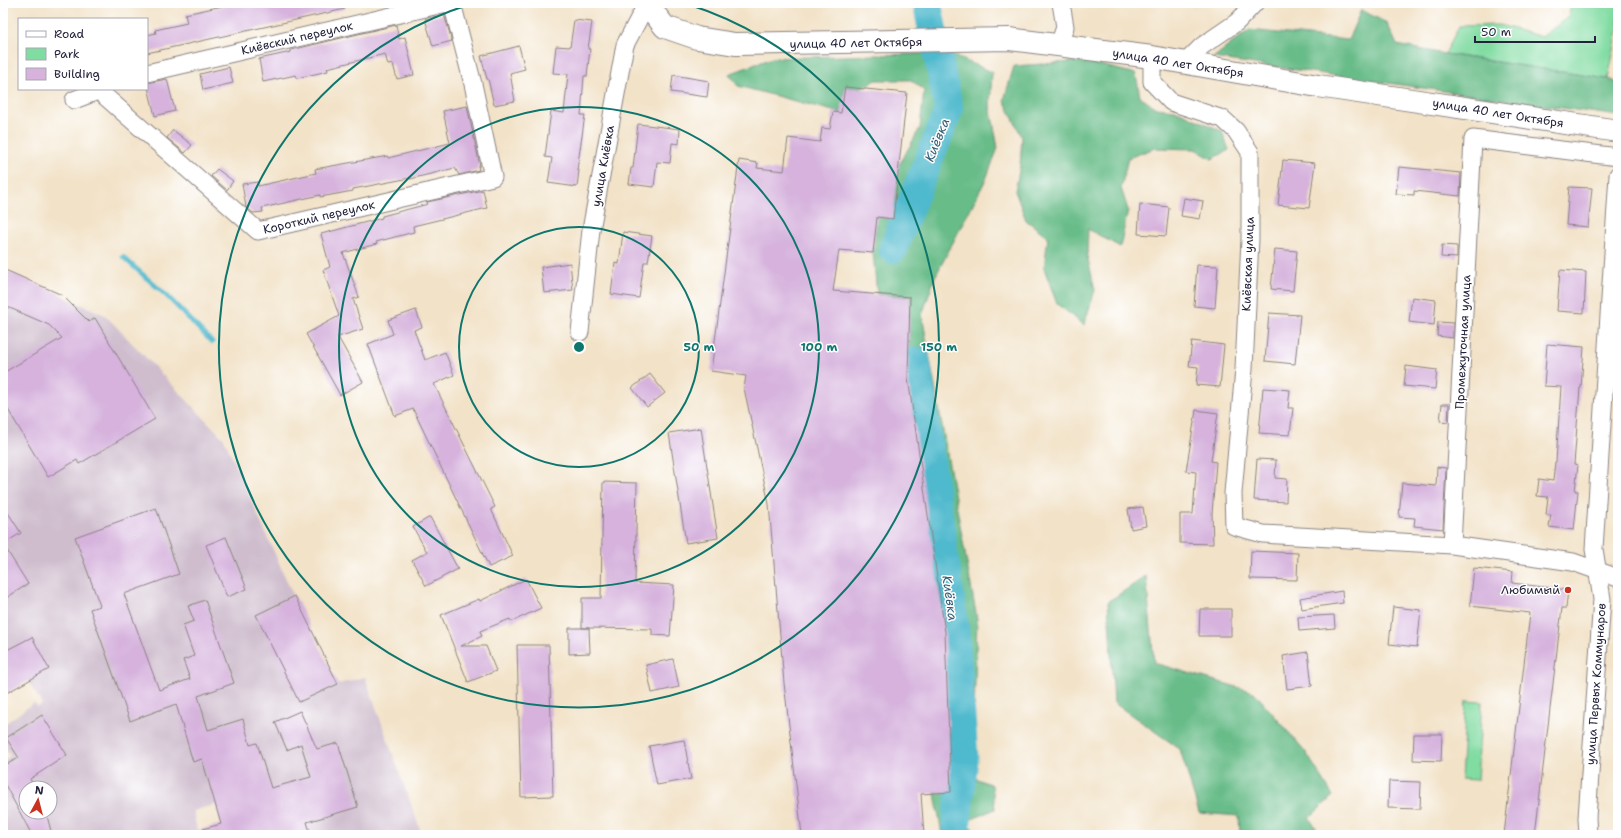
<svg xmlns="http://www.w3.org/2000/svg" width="1621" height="838" font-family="'Shantell Sans',sans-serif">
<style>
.industrial{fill:#cfbdce;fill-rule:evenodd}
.green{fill:#81dca2;stroke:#527f6e}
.forest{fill:#68bc88;stroke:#456f62}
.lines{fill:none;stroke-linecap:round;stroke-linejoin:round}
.stream{stroke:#50b9cd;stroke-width:5}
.river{stroke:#50b9cd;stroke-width:29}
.building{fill:#d6b2dd}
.minor-casing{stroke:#8a8281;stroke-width:19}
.secondary-casing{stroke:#8a8281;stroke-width:24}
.minor{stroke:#fff;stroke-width:17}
.secondary{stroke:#fff;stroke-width:22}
.ring{fill:none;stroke:#0f766e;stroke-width:2}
.poi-dot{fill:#c8321e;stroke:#fff;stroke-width:1.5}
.labels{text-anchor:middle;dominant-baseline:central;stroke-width:3;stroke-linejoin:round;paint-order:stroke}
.street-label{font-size:12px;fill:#22223b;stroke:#fff}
.poi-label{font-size:12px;fill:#22223b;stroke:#fff;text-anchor:end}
.water-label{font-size:13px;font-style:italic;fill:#345e75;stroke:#fff}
.centre{fill:#0f766e;stroke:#fff;stroke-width:2}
.ring-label{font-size:12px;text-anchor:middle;font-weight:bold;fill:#0f766e;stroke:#fff;stroke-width:3;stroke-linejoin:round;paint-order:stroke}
</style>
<rect width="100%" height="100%" fill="#fff"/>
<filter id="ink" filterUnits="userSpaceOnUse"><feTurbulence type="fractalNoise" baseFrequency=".025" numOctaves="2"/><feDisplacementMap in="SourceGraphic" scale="8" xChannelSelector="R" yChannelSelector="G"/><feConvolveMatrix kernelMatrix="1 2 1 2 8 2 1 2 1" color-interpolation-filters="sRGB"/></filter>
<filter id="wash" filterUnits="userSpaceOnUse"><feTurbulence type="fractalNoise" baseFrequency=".012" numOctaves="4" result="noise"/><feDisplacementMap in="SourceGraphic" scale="16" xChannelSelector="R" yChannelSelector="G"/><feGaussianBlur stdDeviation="0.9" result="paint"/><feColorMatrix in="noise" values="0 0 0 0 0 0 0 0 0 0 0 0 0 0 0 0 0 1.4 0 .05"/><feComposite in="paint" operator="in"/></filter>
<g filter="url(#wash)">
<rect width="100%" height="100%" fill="#f2e2c7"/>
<!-- industrial -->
<path class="industrial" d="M 3,270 L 105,315 L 224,439 L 301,613 L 338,684 L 365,677 L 422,835 L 295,835 L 281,785 L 193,811 L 198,835 L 3,835 L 3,761 L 10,756 L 3,744 L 3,725 L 34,703 L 38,707 L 42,704 L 28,681 L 3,653 ZM 26,788 L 50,788 L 50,812 L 26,812 Z"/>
<!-- green -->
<path class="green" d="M 1572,3 L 1618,3 L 1618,30 L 1608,79 L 1445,54 L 1459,26 L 1500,25 L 1542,37 L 1568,17 Z
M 1466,701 L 1482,702 L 1477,780 L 1461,779 Z"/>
<!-- forest -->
<path class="forest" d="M 1361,10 L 1387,23 L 1397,45 L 1445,54 L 1608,79 L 1618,83 L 1618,116 L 1213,58 L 1249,30 L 1348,40 Z
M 947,53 L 992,72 L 990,106 L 998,148 L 986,179 L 935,277 L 922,315 L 977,619 L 972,777 L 992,785 L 995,809 L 967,821 L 973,835 L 942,835 L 935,793 L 951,792 L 945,632 L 908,378 L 910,297 L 877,294 L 873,253 L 877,217 L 893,219 L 898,167 L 920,128 L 924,90 L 911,80 L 876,80 L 860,89 L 845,87 L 841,113 L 738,86 L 729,74 L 772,58 Z
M 1085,61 L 1136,74 L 1140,97 L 1156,108 L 1175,110 L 1222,131 L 1229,150 L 1212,159 L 1195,149 L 1155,148 L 1128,158 L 1121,188 L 1128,210 L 1120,247 L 1088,229 L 1087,255 L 1095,290 L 1084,325 L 1057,304 L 1044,268 L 1048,237 L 1026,220 L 1015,191 L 1020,166 L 1022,137 L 1004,100 L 1014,66 Z
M 1146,576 L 1154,663 L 1254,692 L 1305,751 L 1333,796 L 1309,818 L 1321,835 L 1240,835 L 1239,816 L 1199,813 L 1180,749 L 1114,703 L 1108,602 Z"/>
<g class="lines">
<!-- stream -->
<path class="stream" d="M 123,257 L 167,296 L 212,342"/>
<!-- river -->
<path class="river" d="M 893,249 L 949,109 L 927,3
M 916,361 L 955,630 L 964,759 L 956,828 L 960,835"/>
</g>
<g id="blocks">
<!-- building -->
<path class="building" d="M 237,3 L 344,3 L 345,9 L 147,53 L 147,35 L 156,33 L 155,30 L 187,23 L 185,14 Z
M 444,14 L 452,41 L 433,46 L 425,19 Z
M 574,20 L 592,22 L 588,49 L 590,49 L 587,76 L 584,76 L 581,115 L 585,115 L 577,170 L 579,170 L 577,187 L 548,183 L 552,158 L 545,157 L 551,111 L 564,113 L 568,74 L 553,73 L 556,46 L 570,47 Z
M 396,25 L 399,39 L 405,37 L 414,75 L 397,79 L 393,64 L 388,65 L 385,54 L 327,68 L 328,71 L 297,78 L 296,75 L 263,82 L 259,59 L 291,52 L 291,50 Z
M 519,46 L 525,69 L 510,73 L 515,101 L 494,105 L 488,79 L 487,79 L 481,56 Z
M 229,67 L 233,83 L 203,90 L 200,74 Z
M 673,75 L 709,81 L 707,97 L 671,92 Z
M 167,79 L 175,111 L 155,116 L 147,83 Z
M 845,87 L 907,93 L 893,219 L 877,217 L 873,253 L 839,250 L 833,291 L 910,297 L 908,378 L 945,632 L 951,792 L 921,794 L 924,835 L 802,835 L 784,683 L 769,504 L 744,388 L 746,376 L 711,371 L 739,160 L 758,163 L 757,168 L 784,171 L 788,138 L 820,142 L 822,128 L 830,129 L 833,112 L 841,113 Z
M 467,106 L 480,166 L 478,166 L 479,170 L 459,175 L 455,168 L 410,179 L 410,178 L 353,189 L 353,191 L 320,197 L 320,195 L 262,208 L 263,212 L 253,213 L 246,207 L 242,184 L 258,182 L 258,186 L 316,173 L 315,169 L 388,156 L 388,158 L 450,143 L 443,111 Z
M 638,124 L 680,129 L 679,144 L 672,143 L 670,163 L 657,162 L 654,187 L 629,184 L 631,168 L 633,168 Z
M 173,130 L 192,145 L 185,153 L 167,138 Z
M 1283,160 L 1315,163 L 1309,208 L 1278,205 Z
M 1399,167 L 1461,173 L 1460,196 L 1414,191 L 1414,195 L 1396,194 Z
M 217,169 L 233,181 L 227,190 L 211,176 Z
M 1569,187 L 1592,188 L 1588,227 L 1566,225 Z
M 483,190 L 487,208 L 413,226 L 414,232 L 376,242 L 377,244 L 343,253 L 359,297 L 353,299 L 363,329 L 338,337 L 363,382 L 340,395 L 306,334 L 339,316 L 323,270 L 330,267 L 321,234 L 382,218 L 382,216 L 428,204 L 427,202 Z
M 1184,198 L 1203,201 L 1200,219 L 1181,216 Z
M 1140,204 L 1169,207 L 1166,236 L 1138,234 Z
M 623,232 L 652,236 L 648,262 L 644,262 L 639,298 L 611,294 L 615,263 L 619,264 Z
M 1442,245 L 1457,246 L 1457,258 L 1441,257 Z
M 1275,249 L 1297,251 L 1293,291 L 1271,289 Z
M 570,263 L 573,290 L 544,293 L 541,267 Z
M 1197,265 L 1218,266 L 1215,308 L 1194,306 Z
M 3,269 L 62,295 L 89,322 L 95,318 L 155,419 L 79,464 L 77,460 L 48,477 L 3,401 L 3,373 L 62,338 L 49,325 L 3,305 Z
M 1560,270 L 1586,272 L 1584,313 L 1557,311 Z
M 1412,297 L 1436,300 L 1434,325 L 1409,322 Z
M 416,310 L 422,327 L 414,330 L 425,360 L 445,352 L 454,375 L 434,384 L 495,507 L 491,509 L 513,556 L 489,567 L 413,409 L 395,416 L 368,344 L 393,334 L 388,320 Z
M 1269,313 L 1300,315 L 1295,364 L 1265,361 Z
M 1438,322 L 1453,323 L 1453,338 L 1437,336 Z
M 1192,341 L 1224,345 L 1220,387 L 1196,385 L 1198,367 L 1189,366 Z
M 1547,344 L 1584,347 L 1581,388 L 1580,388 L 1574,464 L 1578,465 L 1575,491 L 1578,491 L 1574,530 L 1549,527 L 1551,515 L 1546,515 L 1548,497 L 1537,496 L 1539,479 L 1553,481 L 1555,462 L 1556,462 L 1561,387 L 1544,386 Z
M 1406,366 L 1437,370 L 1435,389 L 1404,386 Z
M 650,374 L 665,393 L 647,407 L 632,388 Z
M 1263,388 L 1290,390 L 1288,408 L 1293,408 L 1290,435 L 1259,433 Z
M 1442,404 L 1449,404 L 1448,422 L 1440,421 Z
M 1196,410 L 1218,413 L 1211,461 L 1216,462 L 1212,514 L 1213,544 L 1180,543 L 1180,514 L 1193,514 L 1196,472 L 1186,471 Z
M 701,428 L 718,538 L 686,543 L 669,433 Z
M 1257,459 L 1276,460 L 1275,478 L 1287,479 L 1286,502 L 1254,500 Z
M 1437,467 L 1446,468 L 1443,529 L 1414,526 L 1415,518 L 1399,517 L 1402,483 L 1436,486 Z
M 603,482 L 637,483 L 635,583 L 674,585 L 670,636 L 652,635 L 652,629 L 589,628 L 590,653 L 569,654 L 569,628 L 589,628 L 582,628 L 582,598 L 601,598 Z
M 3,505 L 21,533 L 3,544 Z
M 1143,507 L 1146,526 L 1131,529 L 1128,509 Z
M 156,508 L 179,574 L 124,594 L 159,690 L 190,679 L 183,660 L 194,656 L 183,625 L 194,621 L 188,606 L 205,600 L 234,683 L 198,696 L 208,730 L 243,719 L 250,745 L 257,743 L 271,788 L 311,777 L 301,744 L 287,750 L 275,722 L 300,711 L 317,749 L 338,743 L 358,807 L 307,822 L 311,835 L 196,835 L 195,831 L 221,824 L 202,759 L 193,762 L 176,704 L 130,721 L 90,609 L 100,606 L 75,537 Z
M 430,517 L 458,569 L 426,586 L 412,560 L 427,552 L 413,527 Z
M 226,537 L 247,589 L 227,597 L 206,545 Z
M 3,544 L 28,584 L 3,600 Z
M 1251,551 L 1298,553 L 1297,580 L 1250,579 Z
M 1474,568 L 1513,572 L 1512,583 L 1568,590 L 1566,608 L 1562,608 L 1535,835 L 1504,835 L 1530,613 L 1470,606 Z
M 526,579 L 541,608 L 511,622 L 510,619 L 480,631 L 482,636 L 461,646 L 486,646 L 496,671 L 468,682 L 441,615 L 479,599 L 480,601 Z
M 1342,591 L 1343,603 L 1302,609 L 1300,598 Z
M 295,596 L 338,684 L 299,702 L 256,615 Z
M 1393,607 L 1421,610 L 1417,647 L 1389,644 Z
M 1200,609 L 1231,609 L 1231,636 L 1199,636 Z
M 1334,615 L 1335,628 L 1299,631 L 1298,617 Z
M 32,637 L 49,669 L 3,695 L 3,652 Z
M 517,645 L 549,645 L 553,796 L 521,797 Z
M 1308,652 L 1312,686 L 1287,689 L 1283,656 Z
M 673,659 L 679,687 L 652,693 L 646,665 Z
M 42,715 L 67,755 L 30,779 L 35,788 L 26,788 L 26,812 L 46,812 L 52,835 L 32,835 L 3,781 L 3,766 L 19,758 L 6,738 Z
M 1414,734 L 1442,734 L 1441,761 L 1413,760 Z
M 684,740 L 691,779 L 657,785 L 649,746 Z
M 1389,781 L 1421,782 L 1420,809 L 1388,808 Z"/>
</g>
</g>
<g filter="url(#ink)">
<use href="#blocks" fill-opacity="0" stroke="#8a8281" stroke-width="1"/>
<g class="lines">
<defs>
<path id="minor" d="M 1059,45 L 1065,27 L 1061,3
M 1152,57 L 1152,82 L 1171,102 L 1223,119 L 1236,131 L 1250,152 L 1250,239 L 1244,369 L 1233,493 L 1234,526 L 1263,534 L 1452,545 L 1573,562 L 1618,578
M 1185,63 L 1202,46 L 1237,22 L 1255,3
M 147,73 L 447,3
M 99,91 L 258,231 L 493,177 L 473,84 L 452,3
M 74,100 L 103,89
M 580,332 L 591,230 L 625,45 L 646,5
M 1452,545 L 1473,139 L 1618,157
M 1588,835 L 1587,818 L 1602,599 L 1594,549 L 1618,175"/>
<path id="secondary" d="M 646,3 L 665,27 L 697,38 L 735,44 L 1009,39 L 1152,57 L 1318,86 L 1618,131"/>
</defs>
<!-- minor casing -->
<use href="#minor" class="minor-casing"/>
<!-- secondary casing -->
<use href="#secondary" class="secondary-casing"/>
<!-- minor -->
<use href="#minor" class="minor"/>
<!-- secondary -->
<use href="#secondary" class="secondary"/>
</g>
</g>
<!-- distance rings -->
<g class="ring">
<circle cx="579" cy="347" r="120"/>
<circle cx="579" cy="347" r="240"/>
<path d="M687 4A360 360 0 1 1 471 4"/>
</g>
<!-- markers -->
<circle class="poi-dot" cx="1568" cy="590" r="4"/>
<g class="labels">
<!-- street labels -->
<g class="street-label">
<text transform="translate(297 38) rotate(-13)">Киёвский переулок</text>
<text transform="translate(856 43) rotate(-1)">улица 40 лет Октября</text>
<text transform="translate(1178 63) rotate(9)">улица 40 лет Октября</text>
<text transform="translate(1498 113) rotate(9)">улица 40 лет Октября</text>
<text transform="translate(603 166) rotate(-80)">улица Киёвка</text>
<text transform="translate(319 217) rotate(-13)">Короткий переулок</text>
<text transform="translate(1248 264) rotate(-88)">Киёвская улица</text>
<text transform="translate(1463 342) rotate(-87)">Промежуточная улица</text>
<text transform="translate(1596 684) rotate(-86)">улица Первых Коммунаров</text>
</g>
<!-- poi labels -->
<g class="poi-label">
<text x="1560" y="590">Любимый</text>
</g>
<!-- water labels -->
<g class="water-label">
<text transform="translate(937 140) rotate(-68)">Киёвка</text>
<text transform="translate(950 598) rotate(82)">Киёвка</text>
</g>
</g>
<circle cx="579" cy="347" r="6" class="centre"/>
<g class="ring-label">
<text x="699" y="351">50 m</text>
<text x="819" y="351">100 m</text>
<text x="939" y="351">150 m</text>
</g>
<!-- margin -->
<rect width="1621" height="838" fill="none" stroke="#fff" stroke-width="16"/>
<!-- legend -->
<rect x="18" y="18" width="130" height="72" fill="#ffffff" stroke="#a7a7b1"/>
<rect x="26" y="31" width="20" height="6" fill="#ffffff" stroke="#a7a7b1"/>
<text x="54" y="38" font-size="12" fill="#22223b">Road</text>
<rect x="26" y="48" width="20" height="12" fill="#81dca2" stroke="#a7a7b1"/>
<text x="54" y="58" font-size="12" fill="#22223b">Park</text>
<rect x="26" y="68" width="20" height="12" fill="#d6b2dd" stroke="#a7a7b1"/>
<text x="54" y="78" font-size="12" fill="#22223b">Building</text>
<!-- north arrow -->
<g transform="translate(38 800) rotate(7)"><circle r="19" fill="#ffffff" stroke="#a7a7b1"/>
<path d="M0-3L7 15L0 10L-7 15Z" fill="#c8321e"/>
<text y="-6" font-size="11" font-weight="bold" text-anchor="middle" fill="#22223b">N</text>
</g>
<!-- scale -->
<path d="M1475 36v6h120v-6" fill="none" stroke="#22223b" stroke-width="2"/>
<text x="1481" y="36" font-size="12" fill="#22223b" stroke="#ffffff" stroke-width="3" paint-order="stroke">50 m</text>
</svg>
